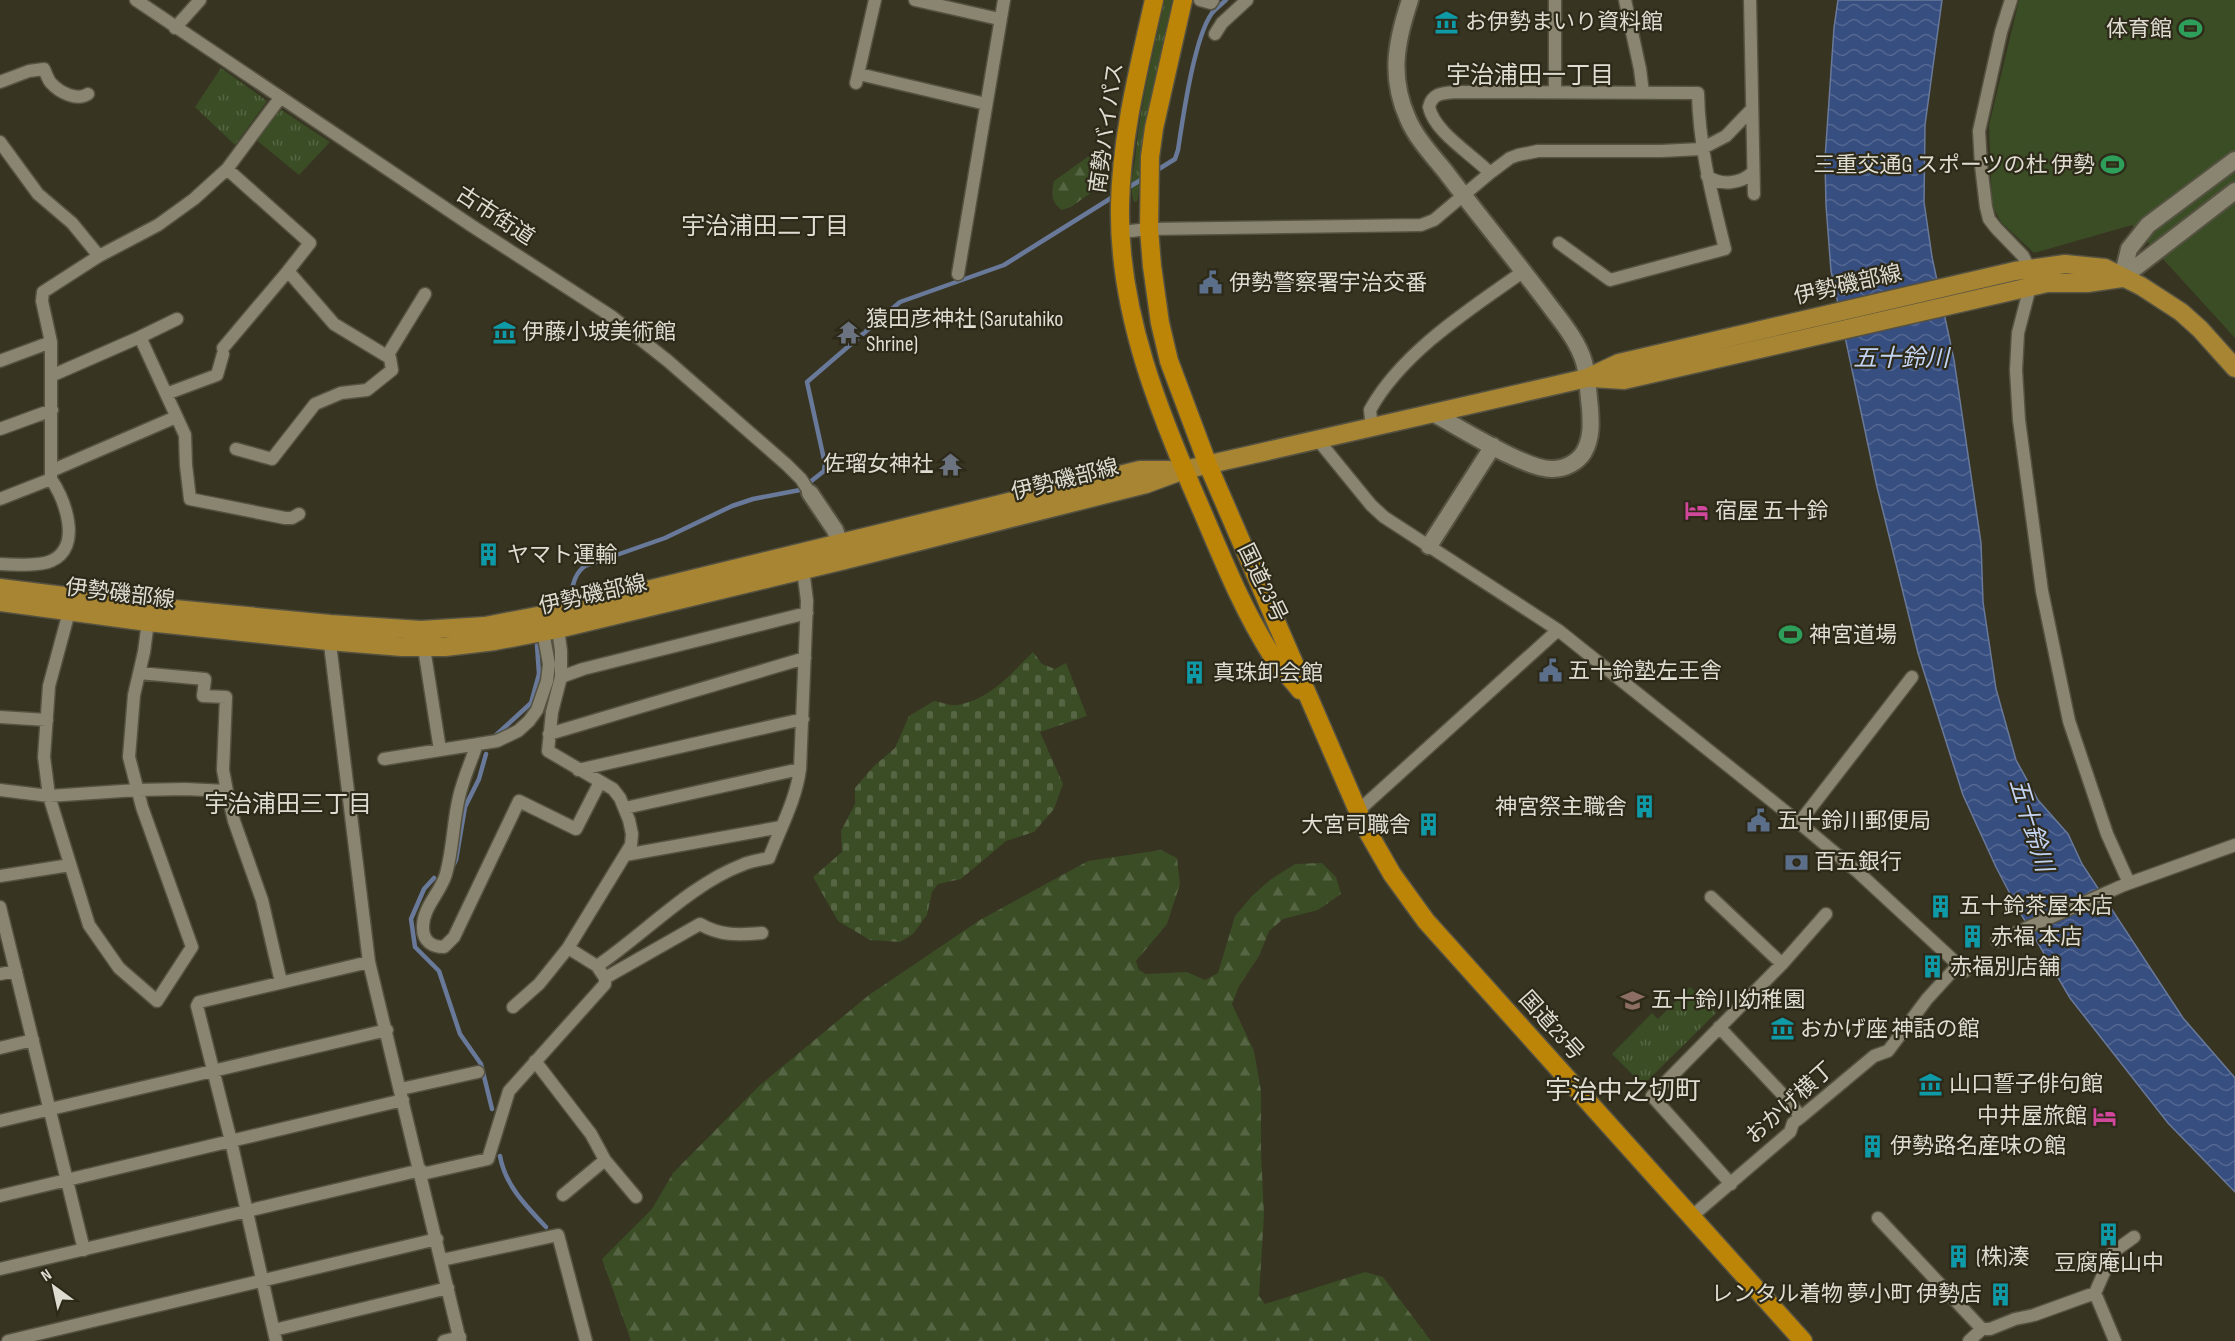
<svg xmlns="http://www.w3.org/2000/svg" width="2235" height="1341" font-family="'Sofia Sans Condensed','Noto Sans JP',sans-serif">
<style>
.grass{fill:url(#grass-tufts)}
.forest{fill:url(#forest-firs)}
.cemetery{fill:url(#cemetery-stones)}
.pitch{fill:#3a4d25}
.water{fill:url(#water-waves);stroke:#697999;stroke-width:1.5}
.lines{fill:none;stroke-linecap:round;stroke-linejoin:round}
.stream{stroke:#697999;stroke-width:4.5}
.street-casing{stroke:#555242;stroke-width:15}
.secondary-casing{stroke:#555242;stroke-width:20}
.primary-casing{stroke:#555242;stroke-width:21}
.highway-casing{stroke:#555242;stroke-width:21}
.street{stroke:#898570;stroke-width:12}
.secondary{stroke:#898570;stroke-width:16}
.primary{stroke:#a88532;stroke-width:18}
.highway{stroke:#bd8508;stroke-width:18}
.labels{text-anchor:middle;dominant-baseline:central;stroke-width:4.5;stroke-linejoin:round;paint-order:stroke}
.poi-label{font-size:22px;fill:#dfddd2;stroke:#2e2a19;text-anchor:start}
.street-label{font-size:22px;fill:#dfddd2;stroke:#2e2a19}
.neighbourhood-label{font-size:24px;fill:#dfddd2;stroke:#2e2a19}
.water-label{font-size:24px;font-style:italic;fill:#c2d2f1;stroke:#2e2a19}
.quarter-label{font-size:26px;fill:#dfddd2;stroke:#2e2a19}
</style>
<defs>
<pattern id="grass-tufts" width="24" height="20" patternUnits="userSpaceOnUse" patternTransform="scale(1.5)"><rect width="24" height="20" fill="#3a4d25"/><path d="M3 7l-1-3M5 7V3M7 7l1-3M15 17l-1-3M17 17v-4M19 17l1-3" fill="none" stroke="#566644"/></pattern>
<pattern id="forest-firs" width="22" height="20" patternUnits="userSpaceOnUse" patternTransform="scale(1.5)"><rect width="22" height="20" fill="#3a4d25"/><path d="M5 1l3.5 6h-7zM16 11l3.5 6h-7z" fill="#566644"/></pattern>
<pattern id="cemetery-stones" width="16" height="16" patternUnits="userSpaceOnUse" patternTransform="scale(1.5)"><rect width="16" height="16" fill="#3a4d25"/><path d="M2 7V4a2 2 0 0 1 4 0v3zM10 15v-3a2 2 0 0 1 4 0v3z" fill="#566644"/></pattern>
<pattern id="water-waves" width="16" height="10" patternUnits="userSpaceOnUse" patternTransform="scale(1.5)"><rect width="16" height="10" fill="#374e80"/><path d="M0 5q4-4 8 0t8 0" fill="none" stroke="#546791"/></pattern>
</defs>
<rect width="100%" height="100%" fill="#383422"/>
<!-- grass -->
<path class="grass" d="M 1165,0 L 1172,0 L 1144,129 L 1138,198 L 1137,201 L 1134,202 C 1129,189 1133,173 1135,160 C 1140,106 1153,53 1165,0 Z
M 221,68 L 267,101 L 235,145 L 195,107 Z
M 280,109 L 330,142 L 299,175 L 254,138 L 274,111 Z
M 1690,987 L 1716,1013 L 1643,1085 L 1612,1054 L 1652,1013 L 1658,1019 Z"/>
<!-- forest -->
<path class="forest" d="M 1103,155 L 1099,187 L 1071,207 L 1062,210 C 1051,202 1051,194 1054,181 L 1089,156 Z
M 1161,850 L 1177,858 L 1180,884 L 1167,924 L 1136,961 L 1139,970 L 1146,974 L 1187,972 L 1205,980 L 1218,973 L 1235,916 L 1252,896 L 1270,880 L 1295,864 L 1322,863 L 1336,877 L 1341,894 L 1318,910 L 1283,919 L 1269,931 L 1259,956 L 1239,986 L 1232,1004 L 1254,1051 L 1261,1091 L 1261,1152 L 1264,1215 L 1259,1296 L 1265,1304 L 1365,1272 L 1383,1277 L 1431,1341 L 631,1341 L 602,1259 L 652,1209 L 673,1173 L 759,1086 L 869,995 L 980,920 L 1088,861 Z"/>
<!-- cemetery -->
<path class="cemetery" d="M 1033,652 L 1042,664 L 1055,669 L 1066,663 L 1087,716 L 1040,732 L 1063,784 L 1054,809 L 1034,832 L 1006,841 L 961,879 L 938,884 L 932,892 L 927,915 L 913,934 L 900,942 L 870,940 L 838,921 L 813,877 L 842,852 L 841,831 L 855,804 L 855,788 L 873,767 L 895,748 L 909,716 L 934,701 C 941,702 950,706 957,705 C 989,700 1011,674 1033,652 Z"/>
<!-- pitch -->
<path class="pitch" d="M 2019,0 L 2235,0 L 2235,338 L 2132,225 L 2034,253 L 2001,222 L 1992,205 L 1989,125 Z"/>
<!-- water -->
<path class="water" d="M 1838,0 L 1942,0 L 1925,125 L 1924,202 L 1932,257 L 1954,360 L 1981,543 L 1983,602 L 1996,689 L 2016,760 L 2038,800 L 2068,834 L 2082,864 L 2183,1018 L 2235,1078 L 2235,1192 L 2168,1123 L 2070,998 L 2018,909 L 1996,867 L 1963,795 L 1918,653 L 1877,487 L 1831,271 L 1826,205 L 1825,159 L 1834,28 Z"/>
<g class="lines">
<!-- stream -->
<path class="stream" d="M 1154,172 L 1175,159 L 1178,150 C 1183,117 1194,38 1212,13 C 1216,8 1222,4 1226,0
M 1126,189 L 1144,178
M 570,598 C 573,585 574,574 585,566 L 665,538 L 732,506 L 753,499 L 800,490 L 824,471 L 825,464 L 807,382 L 900,302 L 1004,265 L 1116,195
M 495,736 L 531,703 L 539,674 L 537,645
M 453,866 L 456,860 L 465,807 L 479,779 L 486,754
M 434,878 L 424,889 L 411,919 L 415,947 L 439,971 L 460,1034 L 481,1064 L 492,1109
M 500,1156 C 505,1185 526,1206 546,1227"/>
<defs>
<path id="street" d="M 136,0 L 472,226 L 611,316 L 668,361 L 787,465 L 801,479 L 810,493
M 915,0 L 999,19
M 1200,0 L 1211,3 L 1213,0
M 1625,0 L 1640,69 L 1643,93
M 1750,0 L 1754,194
M 2011,0 L 2001,32 L 1979,131 L 1981,165 L 1986,207 L 1989,219 L 1996,228 L 2023,256 L 2029,268
M 175,28 L 200,0
M 1215,34 L 1222,23 L 1247,0
M 859,74 L 986,104
M 0,82 L 29,71 L 44,69 C 46,73 48,80 51,83 C 60,93 77,101 88,94
M 856,83 L 875,0
M 1555,92 L 1555,0
M 0,142 L 38,194 L 72,223 L 99,256
M 227,169 L 310,243 L 288,271 L 334,324 L 390,358 L 392,370 L 367,390 L 341,393 L 315,404 L 272,459 L 236,449
M 1490,173 C 1473,155 1434,132 1429,107 C 1432,93 1443,93 1455,92 L 1698,93 C 1699,147 1712,196 1725,249 L 1610,280 L 1559,243
M 1707,176 C 1721,186 1741,184 1753,172
M 1121,232 L 1149,229 L 1421,225 L 1434,220 L 1490,173 L 1510,158 L 1518,155 L 1538,151 L 1661,151 L 1701,149 L 1726,136 L 1751,110
M 958,274 L 1004,0
M 2030,287 L 2018,333 L 2016,370 L 2019,420 L 2042,591 L 2069,721 L 2107,834 L 2129,883
M 140,337 L 177,319
M 223,348 L 288,271
M 387,356 L 425,294
M 0,361 L 51,342
M 51,376 L 140,337 L 185,435 L 186,465 L 190,499 L 285,518 L 292,518 L 299,514
M 166,394 L 217,375 L 223,354
M 1372,428 L 1370,410 C 1402,352 1470,309 1524,271
M 0,429 L 52,410
M 1318,440 L 1371,505 L 1384,517 L 1558,630 L 1791,816 L 1859,873 L 1965,971
M 51,471 L 176,417
M 0,499 L 51,479
M 0,564 C 12,565 40,566 51,561 C 83,547 65,500 51,479 L 51,342 L 42,301 L 43,292 L 99,256 L 158,225 L 194,199 L 227,169 L 280,98
M 69,612 L 49,686 L 44,757 L 49,796 L 89,925 L 119,968 L 157,1001 L 192,947 L 142,807 L 129,757 L 134,695 L 144,652 L 148,622
M 329,636 L 369,962 L 460,1341
M 424,648 L 440,750
M 139,673 L 205,679 L 203,696 L 226,697 L 223,770 L 227,791 L 234,821 L 262,900 L 281,982
M 561,677 L 583,669 L 807,613
M 0,717 L 47,720
M 549,734 L 805,658
M 477,744 C 471,762 463,779 459,797 C 453,822 453,849 446,874 C 441,892 422,908 423,928 C 423,941 432,947 444,947 L 454,937 L 519,801 L 576,829 L 600,782
M 384,759 L 497,741 L 518,731 L 529,721 L 537,710 L 547,681 L 549,664 L 543,632
M 578,770 L 803,719
M 0,790 L 49,796 L 137,790 L 185,789 L 227,791
M 625,808 L 800,769
M 1358,811 L 1558,630
M 1799,823 L 1912,677
M 625,855 L 781,827
M 0,876 L 70,865
M 1711,897 L 1782,964
M 0,907 L 84,1250
M 1997,941 L 2124,885 L 2235,845
M 597,966 C 643,935 691,884 742,865 C 750,861 760,860 769,858 C 780,829 796,800 800,769 L 807,601 L 803,569
M 0,974 L 16,971
M 605,978 L 700,924 C 720,936 739,935 762,933
M 513,1007 L 539,984 L 568,948
M 1719,1027 L 1786,1098 L 1801,1117
M 0,1048 L 33,1040
M 535,1061 L 591,1134 L 605,1160 L 636,1197
M 401,1089 L 478,1072
M 0,1121 L 387,1030
M 422,1174 L 488,1159 L 509,1091 L 605,984 L 605,978 L 597,966 L 568,948 L 631,845 L 632,834 L 629,820 L 620,798 L 613,789 L 548,751 L 552,712 L 561,677 L 561,651 L 558,629
M 1731,1184 L 1652,1096 L 1782,964 L 1826,914
M 563,1195 L 605,1160
M 0,1196 L 403,1100
M 1691,1217 L 1790,1132 L 1793,1123 L 1801,1117 L 1874,1056 L 1888,1051 L 1927,999 L 1959,964
M 1878,1218 L 1982,1329
M 442,1260 L 558,1235 L 586,1341
M 0,1269 L 421,1170
M 274,1330 L 448,1288
M 8,1341 L 437,1239
M 276,1341 L 231,1141 L 197,1006 L 199,1002 L 369,962
M 444,1341 L 460,1337
M 1969,1341 L 1982,1329 L 1990,1329 L 2015,1319 L 2034,1315 L 2095,1293
M 2115,1341 L 2095,1293 L 2113,1252 L 2134,1237"/>
<path id="secondary" d="M 1410,0 C 1396,42 1389,77 1408,119 C 1416,138 1432,155 1445,171 C 1478,215 1513,257 1546,301 C 1560,320 1577,339 1584,362 C 1588,377 1588,393 1590,408 C 1591,423 1592,438 1584,452 C 1578,462 1565,469 1553,469 C 1528,471 1459,427 1434,414
M 2122,278 L 2129,249 L 2148,225 L 2235,160
M 2122,278 L 2235,191
M 810,493 L 835,530 L 844,555
M 1429,546 L 1493,446"/>
<path id="primary" d="M 1592,378 L 1624,380 L 2047,283 L 2087,283 L 2122,278
M 0,588 L 153,607 L 330,624 L 421,630 L 485,626 L 553,613 L 1140,470 L 1170,470
M 0,602 L 148,622 L 329,641 L 402,647 L 445,647 L 495,641 L 558,629 L 845,560 L 1146,484 L 1184,470 L 1587,378 L 1619,363 L 2015,271 L 2065,264 L 2105,268 L 2141,286 L 2181,312 L 2200,329 L 2235,368"/>
<path id="highway" d="M 1154,0 C 1139,67 1121,137 1120,206 C 1118,313 1160,415 1202,511 C 1223,560 1243,610 1271,654 C 1279,667 1291,678 1300,690
M 1183,0 L 1154,128 L 1150,157 L 1149,229 L 1152,266 L 1160,323 L 1169,361 L 1208,465 L 1365,827 L 1392,874 L 1426,921 L 1803,1341"/>
</defs>
<!-- street casing -->
<use href="#street" class="street-casing"/>
<!-- secondary casing -->
<use href="#secondary" class="secondary-casing"/>
<!-- primary casing -->
<use href="#primary" class="primary-casing"/>
<!-- highway casing -->
<use href="#highway" class="highway-casing"/>
<!-- street -->
<use href="#street" class="street"/>
<!-- secondary -->
<use href="#secondary" class="secondary"/>
<!-- primary -->
<use href="#primary" class="primary"/>
<!-- highway -->
<use href="#highway" class="highway"/>
</g>
<!-- icons -->
<defs>
<symbol id="museum-bare" viewBox="-9 -9 18 18"><path d="M0-6L6-3V-2H-6V-3ZM-5-1h2V3h-2ZM-1-1h2V3h-2ZM3-1h2V3H3ZM-6 4H6V6H-6Z" fill="#0f9aa8" stroke="#2e2a19" stroke-width="2.5" paint-order="stroke"/></symbol>
<symbol id="stadium-bare" viewBox="-9 -9 18 18"><path d="M0-5a6.5 5 0 1 0 0 10a6.5 5 0 1 0 0-10ZM-3.5-1.8h7v3.6h-7Z" fill="#2e9e5b" stroke="#2e2a19" stroke-width="2.5" paint-order="stroke"/></symbol>
<symbol id="civic-bare" viewBox="-9 -9 18 18"><path d="M-.6-6.5H3V-4.5H.6V-3L4-1V1h2V6H-6V1h2V-1L-.6-3ZM-1.2 2.5V6h2.4V2.5Z" fill="#5c6f8a" stroke="#2e2a19" stroke-width="2.5" paint-order="stroke"/></symbol>
<symbol id="temple-bare" viewBox="-9 -9 18 18"><path d="M0-6L5-2H3V0L6.5 2.5H4V6H1.5V3h-3V6H-4V2.5H-6.5L-3 0V-2H-5Z" fill="#6b7280" stroke="#2e2a19" stroke-width="2.5" paint-order="stroke"/></symbol>
<symbol id="hotel-bare" viewBox="-9 -9 18 18"><path d="M-6-4.5h1.5V1H6V5H4.5V3h-9V5H-6ZM-4 0a1.8 1.8 0 1 1 3.6 0ZM.5 0V-2.5h3Q6-2.5 6 0Z" fill="#d1479c" stroke="#2e2a19" stroke-width="2.5" paint-order="stroke"/></symbol>
<symbol id="building-bare" viewBox="-9 -9 18 18"><path d="M-4-6H4V6H1V3H-1V6H-4ZM-2.5-4.3h1.7v1.8h-1.7ZM.8-4.3h1.7v1.8H.8ZM-2.5-1h1.7V.8h-1.7ZM.8-1h1.7V.8H.8Z" fill="#0f9aa8" stroke="#2e2a19" stroke-width="2.5" paint-order="stroke"/></symbol>
<symbol id="bank-bare" viewBox="-9 -9 18 18"><path d="M-6-4H6V4H-6ZM0-2.3a2.3 2.3 0 1 0 0 4.6a2.3 2.3 0 1 0 0-4.6Z" fill="#5c6f8a" stroke="#2e2a19" stroke-width="2.5" paint-order="stroke"/></symbol>
<symbol id="school-bare" viewBox="-9 -9 18 18"><path d="M0-5L7-2L0 1L-7-2ZM-4 1L0 2.5L4 1V4Q0 6-4 4Z" fill="#8d6e63" stroke="#2e2a19" stroke-width="2.5" paint-order="stroke"/></symbol>
</defs>
<g fill-rule="evenodd">
<use href="#museum-bare" x="1430" y="6" width="33" height="33"/>
<use href="#stadium-bare" x="2174" y="12" width="33" height="33"/>
<use href="#stadium-bare" x="2096" y="148" width="33" height="33"/>
<use href="#civic-bare" x="1194" y="266" width="33" height="33"/>
<use href="#museum-bare" x="488" y="316" width="33" height="33"/>
<use href="#temple-bare" x="832" y="316" width="33" height="33"/>
<use href="#temple-bare" x="934" y="448" width="33" height="33"/>
<use href="#hotel-bare" x="1680" y="494" width="33" height="33"/>
<use href="#building-bare" x="472" y="538" width="33" height="33"/>
<use href="#stadium-bare" x="1774" y="618" width="33" height="33"/>
<use href="#civic-bare" x="1534" y="654" width="33" height="33"/>
<use href="#building-bare" x="1178" y="656" width="33" height="33"/>
<use href="#building-bare" x="1628" y="790" width="33" height="33"/>
<use href="#civic-bare" x="1742" y="804" width="33" height="33"/>
<use href="#building-bare" x="1412" y="808" width="33" height="33"/>
<use href="#bank-bare" x="1780" y="846" width="33" height="33"/>
<use href="#building-bare" x="1924" y="890" width="33" height="33"/>
<use href="#building-bare" x="1956" y="920" width="33" height="33"/>
<use href="#building-bare" x="1916" y="950" width="33" height="33"/>
<use href="#school-bare" x="1616" y="984" width="33" height="33"/>
<use href="#museum-bare" x="1766" y="1012" width="33" height="33"/>
<use href="#museum-bare" x="1914" y="1068" width="33" height="33"/>
<use href="#hotel-bare" x="2088" y="1100" width="33" height="33"/>
<use href="#building-bare" x="1856" y="1130" width="33" height="33"/>
<use href="#building-bare" x="2092" y="1218" width="33" height="33"/>
<use href="#building-bare" x="1942" y="1240" width="33" height="33"/>
<use href="#building-bare" x="1984" y="1278" width="33" height="33"/>
</g>
<g class="labels">
<!-- poi labels -->
<g class="poi-label">
<text x="1465" y="22">お伊勢まいり資料館</text>
<text x="2172" y="29" text-anchor="end">体育館</text>
<text x="2095" y="165" text-anchor="end">三重交通G スポーツの杜 伊勢</text>
<text x="1229" y="283">伊勢警察署宇治交番</text>
<text x="866" y="319">猿田彦神社 (Sarutahiko<tspan x="866" dy="25">Shrine)</tspan></text>
<text x="522" y="332">伊藤小坡美術館</text>
<text x="933" y="464" text-anchor="end">佐瑠女神社</text>
<text x="1715" y="511">宿屋 五十鈴</text>
<text x="507" y="555">ヤマト運輸</text>
<text x="1809" y="635">神宮道場</text>
<text x="1568" y="671">五十鈴塾左王舎</text>
<text x="1213" y="673">真珠卸会館</text>
<text x="1627" y="807" text-anchor="end">神宮祭主職舎</text>
<text x="1777" y="821">五十鈴川郵便局</text>
<text x="1411" y="825" text-anchor="end">大宮司職舎</text>
<text x="1814" y="862">百五銀行</text>
<text x="1959" y="906">五十鈴茶屋本店</text>
<text x="1991" y="937">赤福 本店</text>
<text x="1950" y="967">赤福別店舗</text>
<text x="1651" y="1000">五十鈴川幼稚園</text>
<text x="1800" y="1029">おかげ座 神話の館</text>
<text x="1949" y="1084">山口誓子俳句館</text>
<text x="2087" y="1116" text-anchor="end">中井屋旅館</text>
<text x="1890" y="1146">伊勢路名産味の館</text>
<text x="1976" y="1257">(株)湊</text>
<text x="2109" y="1263" text-anchor="middle">豆腐庵山中</text>
<text x="1982" y="1294" text-anchor="end">レンタル着物 夢小町 伊勢店</text>
</g>
<!-- street labels -->
<g class="street-label">
<text transform="translate(1107 128) rotate(-82)">南勢バイパス</text>
<text transform="translate(495 216) rotate(33)">古市街道</text>
<text transform="translate(1848 285) rotate(-13)">伊勢磯部線</text>
<text transform="translate(1065 480) rotate(-14)">伊勢磯部線</text>
<text transform="translate(1262 583) rotate(64)">国道23号</text>
<text transform="translate(120 594) rotate(7)">伊勢磯部線</text>
<text transform="translate(593 595) rotate(-13)">伊勢磯部線</text>
<text transform="translate(1551 1026) rotate(48)">国道23号</text>
<text transform="translate(1790 1103) rotate(-42)">おかげ横丁</text>
</g>
<!-- neighbourhood labels -->
<g class="neighbourhood-label">
<text x="1530" y="75">宇治浦田一丁目</text>
<text x="765" y="226">宇治浦田二丁目</text>
<text x="288" y="804">宇治浦田三丁目</text>
</g>
<!-- water labels -->
<g class="water-label">
<text x="1901" y="358">五十鈴川</text>
<text transform="translate(2031 825) rotate(73)">五十鈴川</text>
</g>
<!-- quarter labels -->
<g class="quarter-label">
<text x="1623" y="1091">宇治中之切町</text>
</g>
</g>
<!-- north arrow -->
<g transform="translate(54 1287) rotate(327)" stroke="#2e2a19" stroke-width="4.5" paint-order="stroke">
<path d="M0-4.5L10 22L0 15L-10 22Z" fill="#dfddd2"/>
<text y="-9" font-size="16" font-weight="bold" text-anchor="middle" fill="#dfddd2">N</text>
</g>
</svg>
